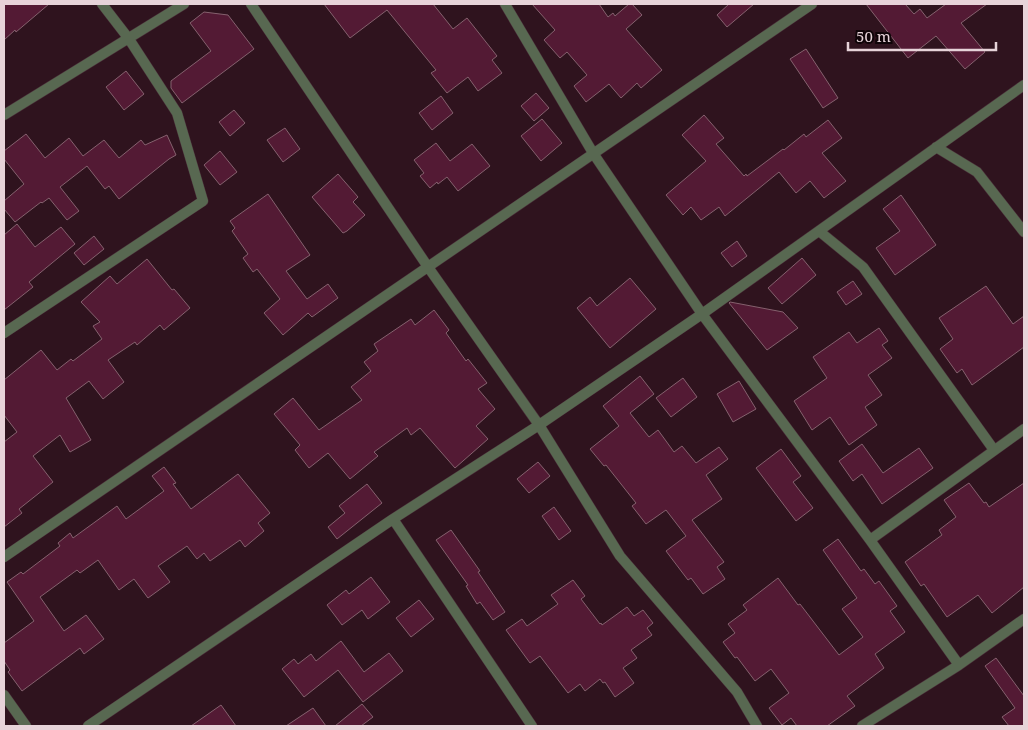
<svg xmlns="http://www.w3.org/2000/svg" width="1028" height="730" font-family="'Noto Serif',serif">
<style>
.building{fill:#531a34;stroke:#85616e}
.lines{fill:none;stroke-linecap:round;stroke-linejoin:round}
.street-casing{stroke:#492e38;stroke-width:11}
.street{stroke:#586851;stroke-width:10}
</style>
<rect width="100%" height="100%" fill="#2f131e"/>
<!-- building -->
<path class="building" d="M 4,4 L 49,4 L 16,32 L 15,30 L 4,40 Z
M 324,4 L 433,4 L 453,29 L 467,18 L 497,56 L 492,60 L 502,73 L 478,91 L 468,77 L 447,93 L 431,73 L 436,70 L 387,10 L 350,38 Z
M 532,4 L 599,4 L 608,17 L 613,13 L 615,16 L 629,4 L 632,4 L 642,15 L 626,29 L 662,70 L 641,88 L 637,83 L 621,98 L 609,84 L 586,102 L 574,86 L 587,75 L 567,52 L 560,58 L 544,40 L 555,30 Z
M 729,4 L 754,4 L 727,27 L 717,15 Z
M 866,4 L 905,4 L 914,14 L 920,9 L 927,18 L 946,4 L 987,4 L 961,23 L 985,52 L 965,69 L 936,36 L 908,58 Z
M 204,12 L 228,15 L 254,49 L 182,103 L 171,88 L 171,81 L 211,51 L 190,23 Z
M 806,49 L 838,98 L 823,108 L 790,59 Z
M 126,71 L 144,94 L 124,110 L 106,87 Z
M 536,93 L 549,108 L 534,121 L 521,106 Z
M 441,96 L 453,113 L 432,130 L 419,113 Z
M 234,110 L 245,123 L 230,136 L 219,122 Z
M 704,115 L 724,138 L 716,144 L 744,176 L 746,174 L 747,176 L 783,149 L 784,150 L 804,134 L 806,137 L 828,120 L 842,138 L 822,153 L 846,181 L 824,198 L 810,181 L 796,193 L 779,172 L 725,216 L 719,207 L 701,220 L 691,207 L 683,215 L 666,195 L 706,161 L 682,135 Z
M 542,119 L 562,143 L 541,161 L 521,136 Z
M 285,128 L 300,149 L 283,162 L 267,140 Z
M 26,134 L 45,158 L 69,138 L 83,156 L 104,140 L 119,158 L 141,140 L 145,145 L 167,135 L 176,155 L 169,159 L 119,199 L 109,186 L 105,189 L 87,166 L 60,187 L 79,211 L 67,220 L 49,198 L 42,203 L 41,202 L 15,222 L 4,209 L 4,201 L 24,184 L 4,159 L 4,151 Z
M 436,143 L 450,161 L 472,144 L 490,166 L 458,191 L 447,177 L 438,184 L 437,182 L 430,188 L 420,176 L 424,173 L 414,160 Z
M 220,151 L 237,172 L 220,185 L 204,165 Z
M 338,174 L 358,197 L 353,202 L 365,215 L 347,231 L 343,233 L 312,197 Z
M 268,194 L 310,255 L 286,271 L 307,299 L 328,284 L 338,298 L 312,317 L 308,313 L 283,335 L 264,313 L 280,299 L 257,269 L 253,272 L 243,258 L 248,254 L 232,231 L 235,228 L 230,221 Z
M 901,195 L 936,245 L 895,275 L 876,248 L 900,231 L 883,209 Z
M 17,224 L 35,247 L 61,227 L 75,244 L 29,282 L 33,287 L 4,310 L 4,235 Z
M 94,236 L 104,249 L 84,265 L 74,253 Z
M 737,241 L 747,256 L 732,267 L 721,253 Z
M 802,258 L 816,275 L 782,304 L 768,288 Z
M 147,259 L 172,290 L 174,289 L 190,308 L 164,330 L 160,325 L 137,345 L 135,342 L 108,360 L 124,382 L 103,399 L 89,381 L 66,398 L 91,440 L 70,452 L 60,435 L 33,456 L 53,482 L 19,509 L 22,513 L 4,527 L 4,442 L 17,432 L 4,415 L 4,380 L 41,350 L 57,370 L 71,359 L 73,361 L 102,339 L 93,326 L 100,322 L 81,302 L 110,276 L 117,284 Z
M 630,278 L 656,309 L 610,348 L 577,308 L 590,297 L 597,306 Z
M 853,281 L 862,294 L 846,305 L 837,292 Z
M 986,286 L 1013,324 L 1024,316 L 1024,347 L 972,385 L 962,369 L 957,373 L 940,349 L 953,339 L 939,318 Z
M 730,302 L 783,312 L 798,328 L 767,350 L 729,303 Z
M 434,310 L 449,330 L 446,333 L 466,361 L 468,359 L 487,383 L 478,389 L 495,409 L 476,426 L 488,439 L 455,468 L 420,428 L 411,435 L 407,428 L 374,452 L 378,456 L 350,479 L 328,453 L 309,468 L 295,450 L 300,445 L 274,414 L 293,398 L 319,430 L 362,400 L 351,387 L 371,371 L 364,362 L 378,351 L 374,344 L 411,319 L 415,325 Z
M 879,328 L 888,341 L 882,345 L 892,358 L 868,375 L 882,395 L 865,407 L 877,425 L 849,445 L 830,417 L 812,430 L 794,401 L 827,378 L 813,357 L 849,332 L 857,343 Z
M 640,376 L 654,394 L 630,413 L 649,437 L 658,430 L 674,452 L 682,446 L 696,463 L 719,447 L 728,459 L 706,475 L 722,499 L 692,520 L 724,562 L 717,567 L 725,579 L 703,594 L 691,578 L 688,580 L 666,551 L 686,536 L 666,510 L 646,524 L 632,506 L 636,503 L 606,465 L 604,466 L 590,449 L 619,426 L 603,406 Z
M 683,378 L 697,397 L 671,417 L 656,398 Z
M 739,381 L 756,409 L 733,422 L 717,394 Z
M 862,444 L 883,473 L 919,448 L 933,468 L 882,504 L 862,474 L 853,481 L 839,461 Z
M 781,449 L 801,476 L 793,482 L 813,508 L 796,521 L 756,468 Z
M 538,462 L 550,476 L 529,493 L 517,479 Z
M 164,467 L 176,483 L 173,484 L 191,509 L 238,474 L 270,513 L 258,523 L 264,531 L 245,547 L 240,540 L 210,561 L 204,553 L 197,559 L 187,546 L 158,566 L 170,582 L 148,598 L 134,579 L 119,590 L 98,560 L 80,573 L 77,570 L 40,597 L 64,631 L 86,615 L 104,639 L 84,654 L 80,648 L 22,691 L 8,672 L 10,670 L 4,661 L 4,643 L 34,621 L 7,582 L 21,572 L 23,574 L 60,546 L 58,543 L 70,533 L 73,538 L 117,506 L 126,519 L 164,491 L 152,476 Z
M 969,483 L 984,503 L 986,502 L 989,507 L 1024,483 L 1024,587 L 992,613 L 978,595 L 947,617 L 924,584 L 921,586 L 905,562 L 942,535 L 939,530 L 956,517 L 944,500 Z
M 367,484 L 382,503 L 337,539 L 328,527 L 345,513 L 339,506 Z
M 554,507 L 571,531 L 559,540 L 542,516 Z
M 451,530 L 480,571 L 478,572 L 505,612 L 493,620 L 480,602 L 477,604 L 466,586 L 468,585 L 436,540 Z
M 838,539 L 861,571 L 864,569 L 875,584 L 879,581 L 897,606 L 890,611 L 905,632 L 875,654 L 884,668 L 847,696 L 855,706 L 827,726 L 797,726 L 791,718 L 782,725 L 769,708 L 789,693 L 771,669 L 755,681 L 737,657 L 735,658 L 723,642 L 735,633 L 728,624 L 747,610 L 743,605 L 778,578 L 798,605 L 800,604 L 839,655 L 863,637 L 842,609 L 857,598 L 823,550 Z
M 371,577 L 390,602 L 368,619 L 362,610 L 342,625 L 327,605 L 346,590 L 349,594 Z
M 573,580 L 585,596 L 581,599 L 600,624 L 601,623 L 602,625 L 627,607 L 634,616 L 643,610 L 653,623 L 647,628 L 652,635 L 631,650 L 637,658 L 623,668 L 634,683 L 615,697 L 605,682 L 603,683 L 600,679 L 585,691 L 580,684 L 568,693 L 540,656 L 530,663 L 506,630 L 522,619 L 527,626 L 558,604 L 551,595 Z
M 419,600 L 434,619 L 411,637 L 396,618 Z
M 341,641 L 364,672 L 389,653 L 403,671 L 363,702 L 338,670 L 304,697 L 282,669 L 294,659 L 298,664 L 311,654 L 316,661 Z
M 996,658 L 1024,696 L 1024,726 L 1009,726 L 1002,717 L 1015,708 L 985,666 Z
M 362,704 L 373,717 L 361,726 L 335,726 Z
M 221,705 L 236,726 L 191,726 Z
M 313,708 L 326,726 L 286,726 Z"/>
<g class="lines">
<defs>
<path id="street" d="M 251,4 L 428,267 L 539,425 L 620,556 L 737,692 L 757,726
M 505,4 L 593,153 L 702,314 L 870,540 L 959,665
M 4,115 L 184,4
M 936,147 L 977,172 L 1024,232
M 819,231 L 863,267 L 994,450
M 4,333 L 203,201 L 177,113 L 129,39 L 102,4
M 393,519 L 532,726
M 870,540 L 1024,429
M 4,557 L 812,4
M 4,695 L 26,726
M 88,726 L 393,519 L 539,425 L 702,314 L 1024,85
M 862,726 L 959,665 L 1024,619"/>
</defs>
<!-- street casing -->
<use href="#street" class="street-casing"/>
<!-- street -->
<use href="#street" class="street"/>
</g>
<!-- border -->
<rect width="1028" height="730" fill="none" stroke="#e7d3d9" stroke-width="10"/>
<!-- scale -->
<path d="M848 42v8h148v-8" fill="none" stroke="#e7d3d9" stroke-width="2.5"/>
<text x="856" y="42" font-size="15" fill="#e7d3d9" stroke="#0f0408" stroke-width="4" paint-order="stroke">50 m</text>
</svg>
